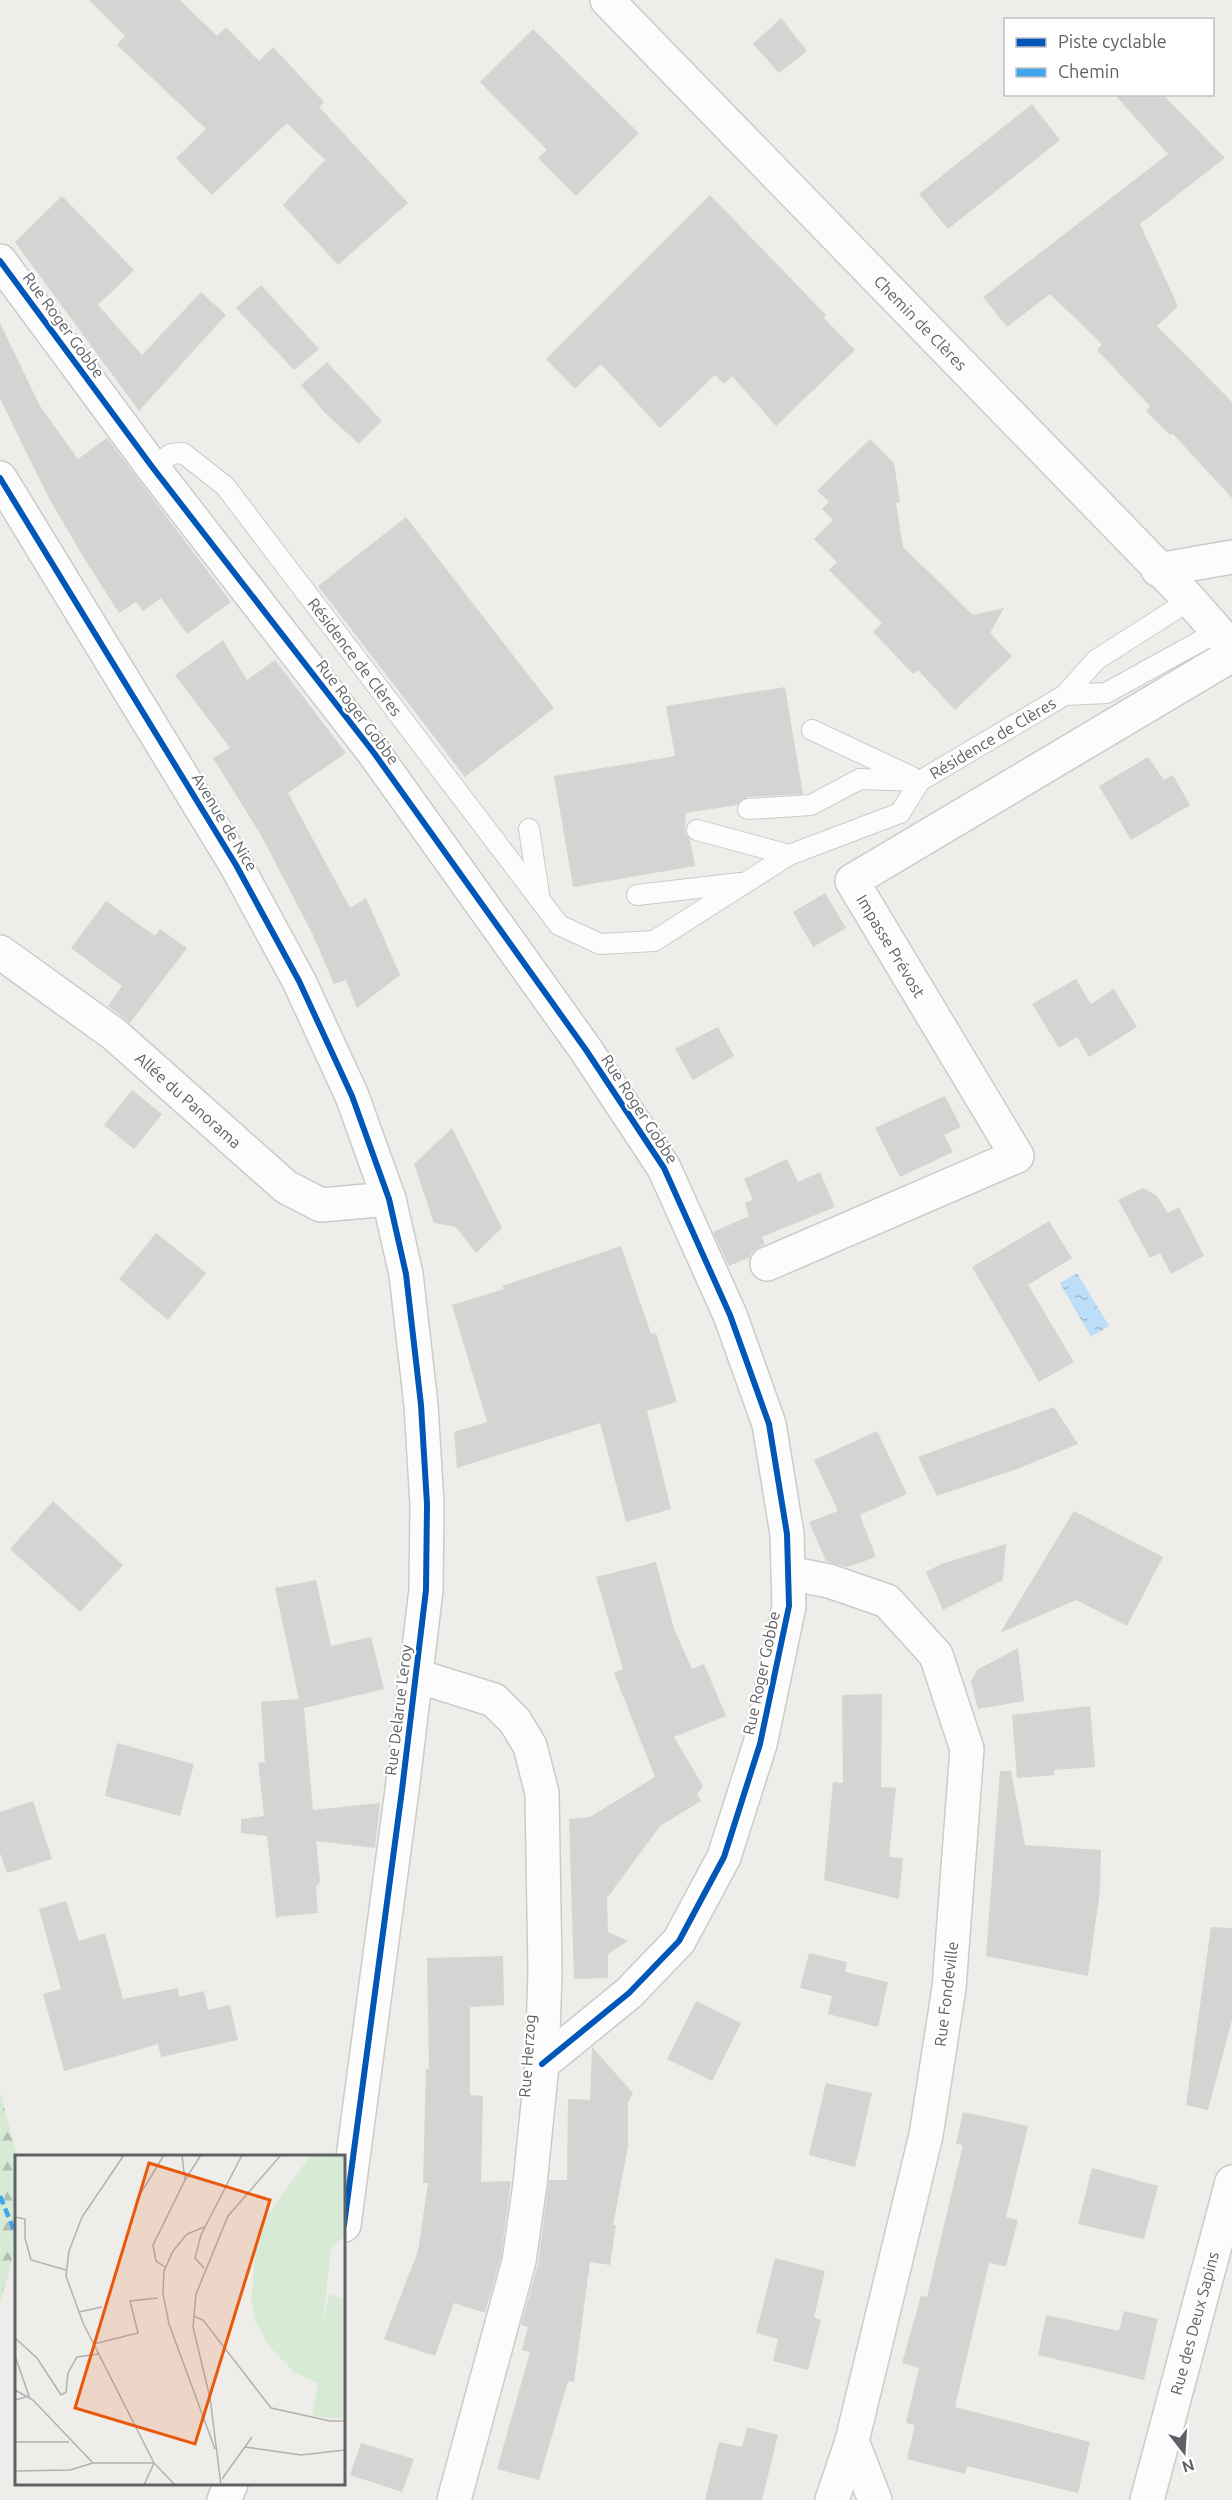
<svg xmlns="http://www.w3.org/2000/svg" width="1232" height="2500" font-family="Ubuntu,sans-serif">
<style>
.forest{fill:url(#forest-firs)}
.water{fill:url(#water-ripples)}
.building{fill:#d5d4d2}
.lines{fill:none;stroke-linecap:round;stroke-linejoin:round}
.service-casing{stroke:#cacbcb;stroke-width:22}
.minor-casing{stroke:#cacbcb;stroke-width:36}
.tertiary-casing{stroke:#cacbcb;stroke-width:36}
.service{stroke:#fcfcfc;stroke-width:20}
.minor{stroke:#fcfcfc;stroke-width:33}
.tertiary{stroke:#fcfcfc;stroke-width:33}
.quiet{stroke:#41a5ee;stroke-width:4.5;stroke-dasharray:9 4.5;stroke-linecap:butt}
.cycleway-casing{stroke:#fff;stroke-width:10}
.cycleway{stroke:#0057b8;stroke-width:6}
.labels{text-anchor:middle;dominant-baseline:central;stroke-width:4.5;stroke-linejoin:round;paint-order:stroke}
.street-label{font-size:16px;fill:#5e6267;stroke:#fff}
.inset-road{fill:none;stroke:#b0b1b1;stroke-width:1.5}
.view{fill:#e8590c;fill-opacity:0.15;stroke:#e8590c;stroke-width:3}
.inset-edge{fill:none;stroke:#5e6267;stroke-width:3}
</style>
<defs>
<pattern id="forest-firs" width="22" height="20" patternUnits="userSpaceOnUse" patternTransform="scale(1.5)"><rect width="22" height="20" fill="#d6ead5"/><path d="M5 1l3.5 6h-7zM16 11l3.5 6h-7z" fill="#b1c1b1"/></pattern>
<pattern id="water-ripples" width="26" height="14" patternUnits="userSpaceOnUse" patternTransform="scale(1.5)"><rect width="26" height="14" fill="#bddef8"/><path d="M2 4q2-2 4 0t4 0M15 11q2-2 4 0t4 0" fill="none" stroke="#9db7cd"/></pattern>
</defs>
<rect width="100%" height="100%" fill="#eeede9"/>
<!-- forest -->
<path class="forest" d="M 0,2092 L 17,2156 L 16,2247 L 0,2303 Z"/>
<!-- water -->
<path class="water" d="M 1077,1273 L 1109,1326 L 1091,1337 L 1060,1283 Z"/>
<!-- building -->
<path class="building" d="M 89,0 L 180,0 L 217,36 L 226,27 L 259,61 L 273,47 L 324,102 L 319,107 L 408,203 L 338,265 L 283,205 L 325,160 L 287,123 L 212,195 L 176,158 L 206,129 L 117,45 L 125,36 Z
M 781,18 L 807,51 L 779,73 L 753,44 Z
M 533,29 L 639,133 L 576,196 L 538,158 L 547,150 L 480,82 Z
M 1114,94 L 1162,94 L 1225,158 L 1140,224 L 1178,306 L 1157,326 L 1232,402 L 1232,498 L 1172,433 L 1170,435 L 1146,411 L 1150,406 L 1097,350 L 1102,344 L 1050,294 L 1007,327 L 983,297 L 1168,154 Z
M 1032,104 L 1060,140 L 948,229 L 919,194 Z
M 710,195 L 826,315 L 824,318 L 855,350 L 776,426 L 732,376 L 724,384 L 715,375 L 660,428 L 601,364 L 575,389 L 546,359 Z
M 62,196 L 134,270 L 98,305 L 142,355 L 201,292 L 226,315 L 139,411 L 15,242 Z
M 261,285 L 319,349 L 294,370 L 236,308 Z
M 0,323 L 40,406 L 78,459 L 107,438 L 231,602 L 187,634 L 161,598 L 143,611 L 136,602 L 119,613 L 84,558 L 50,500 L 0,399 Z
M 327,362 L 382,421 L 359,444 L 325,413 L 301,385 Z
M 870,439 L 894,463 L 900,502 L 896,503 L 903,547 L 973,615 L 1004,608 L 990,633 L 1012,656 L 955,710 L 918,670 L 913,674 L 873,632 L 882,623 L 829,570 L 837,562 L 814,539 L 833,520 L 822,509 L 829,502 L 817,491 Z
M 406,517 L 554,708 L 465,777 L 318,586 Z
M 223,640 L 247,680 L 275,660 L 346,753 L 288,793 L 350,908 L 366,898 L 400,975 L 357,1008 L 346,980 L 334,984 L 312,933 L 262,837 L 213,758 L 230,748 L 175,675 Z
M 785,687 L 803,794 L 747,797 L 737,805 L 686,813 L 685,832 L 690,840 L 695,866 L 573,887 L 554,776 L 675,756 L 666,706 Z
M 1148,757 L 1164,780 L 1173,775 L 1190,805 L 1131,840 L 1099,786 Z
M 825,893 L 846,928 L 813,947 L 793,912 Z
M 106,901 L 155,936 L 160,929 L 187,948 L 130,1023 L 108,1006 L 122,986 L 71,948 Z
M 1076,979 L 1091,1004 L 1114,989 L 1137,1027 L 1089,1057 L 1077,1037 L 1059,1048 L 1032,1004 Z
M 718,1027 L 734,1056 L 693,1080 L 675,1049 Z
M 132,1090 L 162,1114 L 134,1149 L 104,1125 Z
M 945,1096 L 961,1127 L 944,1135 L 953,1152 L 900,1177 L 875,1128 Z
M 452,1128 L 502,1228 L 476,1253 L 456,1227 L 434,1223 L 414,1164 Z
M 787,1159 L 798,1182 L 820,1172 L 835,1207 L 762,1237 L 765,1244 L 752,1252 L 750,1257 L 729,1266 L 713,1232 L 749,1216 L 745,1203 L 753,1200 L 744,1179 Z
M 1143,1188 L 1157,1196 L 1168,1213 L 1179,1207 L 1204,1256 L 1171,1274 L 1160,1253 L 1150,1258 L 1118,1200 Z
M 1049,1221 L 1072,1258 L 1028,1285 L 1074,1362 L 1039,1382 L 972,1267 Z
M 156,1233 L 206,1273 L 168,1320 L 119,1279 Z
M 621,1246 L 651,1334 L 656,1333 L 677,1402 L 647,1411 L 671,1509 L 626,1522 L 600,1423 L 457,1468 L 454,1432 L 487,1422 L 452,1305 L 504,1289 L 502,1286 Z
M 1054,1407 L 1078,1444 L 1017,1469 L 937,1496 L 918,1457 Z
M 877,1431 L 907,1494 L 860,1515 L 876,1557 L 847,1567 L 826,1561 L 809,1522 L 838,1511 L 814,1460 Z
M 53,1501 L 123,1565 L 80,1612 L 10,1549 Z
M 1074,1511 L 1163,1557 L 1127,1626 L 1076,1600 L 1000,1633 Z
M 1006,1544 L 1003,1580 L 943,1610 L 926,1572 L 941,1564 Z
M 656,1562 L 674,1629 L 692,1669 L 704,1664 L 726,1716 L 674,1737 L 703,1786 L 697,1794 L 701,1801 L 660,1826 L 607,1898 L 608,1932 L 628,1941 L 608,1954 L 608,1978 L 574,1979 L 569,1819 L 590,1817 L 655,1777 L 614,1673 L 623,1669 L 596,1577 Z
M 316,1580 L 331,1646 L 371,1637 L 384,1689 L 304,1708 L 313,1810 L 380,1803 L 375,1848 L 316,1841 L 320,1882 L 316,1887 L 318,1913 L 276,1917 L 267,1836 L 241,1833 L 241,1819 L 264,1816 L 258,1763 L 265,1762 L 261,1702 L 299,1699 L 275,1588 Z
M 1018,1648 L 1024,1701 L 978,1709 L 971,1681 L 977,1670 Z
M 882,1694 L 881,1787 L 896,1788 L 889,1857 L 903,1858 L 899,1899 L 824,1880 L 833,1782 L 843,1783 L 842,1695 Z
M 1090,1706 L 1095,1767 L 1054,1770 L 1054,1775 L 1017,1778 L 1012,1715 Z
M 117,1743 L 194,1764 L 180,1816 L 105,1796 Z
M 1000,1771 L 1011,1771 L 1025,1845 L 1101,1850 L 1100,1891 L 1088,1976 L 986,1956 Z
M 33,1801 L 52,1859 L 7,1873 L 0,1853 L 0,1812 Z
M 66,1901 L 79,1941 L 105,1933 L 123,1999 L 178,1988 L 179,1997 L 204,1991 L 208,2010 L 230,2005 L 238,2040 L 161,2057 L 158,2044 L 64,2071 L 43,1994 L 61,1989 L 39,1909 Z
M 1211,1927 L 1232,1928 L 1232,2020 L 1208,2110 L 1186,2105 Z
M 809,1953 L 847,1962 L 845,1972 L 888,1982 L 878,2027 L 828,2014 L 832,1996 L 800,1988 Z
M 503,1956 L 504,2005 L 470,2007 L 470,2095 L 483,2096 L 481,2182 L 511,2181 L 501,2257 L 485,2313 L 454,2303 L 435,2356 L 384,2339 L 418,2251 L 428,2183 L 423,2183 L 426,2069 L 429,2069 L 427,1958 Z
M 696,2001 L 741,2023 L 712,2081 L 667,2059 Z
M 592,2047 L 633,2093 L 628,2103 L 628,2147 L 613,2225 L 616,2225 L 610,2265 L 590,2262 L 574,2382 L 568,2381 L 539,2480 L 497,2469 L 530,2352 L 522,2350 L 528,2327 L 521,2325 L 538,2264 L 549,2180 L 567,2180 L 568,2099 L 590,2100 Z
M 826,2083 L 872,2093 L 855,2167 L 809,2155 Z
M 963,2112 L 1028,2126 L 1006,2217 L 1018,2220 L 1006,2266 L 989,2263 L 955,2407 L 1090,2442 L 1078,2493 L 967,2466 L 965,2474 L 907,2459 L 915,2425 L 906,2423 L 919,2368 L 902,2363 L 921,2296 L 927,2297 L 963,2145 L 956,2144 Z
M 1092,2168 L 1158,2186 L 1144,2239 L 1078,2224 Z
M 775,2258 L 825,2271 L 814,2317 L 821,2320 L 808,2370 L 773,2361 L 778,2339 L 756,2333 Z
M 1124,2311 L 1158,2319 L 1144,2380 L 1038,2355 L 1046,2315 L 1119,2331 Z
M 747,2427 L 778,2435 L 762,2500 L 705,2500 L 719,2442 L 742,2447 Z
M 361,2443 L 414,2459 L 402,2492 L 350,2475 Z"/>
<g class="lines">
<defs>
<g id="service">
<path id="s1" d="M 153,468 L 171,454 L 183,453 L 225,486 L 559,925 L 600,944 L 654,941 L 789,855 L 900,813 L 920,781 L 1065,695 L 1096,660 L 1190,600"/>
<path d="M 1065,695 L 1106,693 L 1217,632"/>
<path d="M 812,730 L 912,777"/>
<path d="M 748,809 L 811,805 L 860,779 L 920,781"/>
<path d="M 529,829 L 539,894"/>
<path d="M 697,830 L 789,855"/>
<path d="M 637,895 L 740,883"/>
</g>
<g id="minor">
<path d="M 0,261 L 153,468 L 374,753 L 586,1050 L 664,1168 L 730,1315 L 769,1424 L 787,1534 L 789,1606 L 760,1744 L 724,1857 L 679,1941 L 629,1993 L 542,2064"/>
<path d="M 0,478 L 236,865 L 299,981 L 352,1096 L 389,1199 L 406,1274 L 421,1405 L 427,1504 L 426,1590 L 402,1790 L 344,2225"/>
<path d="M 1158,570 L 1232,557"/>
<path id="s2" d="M 0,952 L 114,1034 L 286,1187 L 321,1205 L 389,1199"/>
<path d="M 767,1264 L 1017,1156 L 852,881 L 1232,655"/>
<path d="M 788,1573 L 829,1581 L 887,1601 L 936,1655 L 967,1749 L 949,1988 L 926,2135 L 852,2441 L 875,2500"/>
<path d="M 417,1676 L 494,1700 L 515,1721 L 530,1746 L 542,1793 L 545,1971 L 542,2064 L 530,2184 L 519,2261 L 454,2500"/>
<path d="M 224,2500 L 231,2484"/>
<path d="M 832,2500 L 852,2441"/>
<path id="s3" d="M 1147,2500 L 1232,2182"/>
</g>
<g id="tertiary">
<path id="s4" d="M 607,0 L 1190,600 L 1232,648"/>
</g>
</defs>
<!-- service casing -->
<use href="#service" class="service-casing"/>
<!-- minor casing -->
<use href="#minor" class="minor-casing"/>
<!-- tertiary casing -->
<use href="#tertiary" class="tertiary-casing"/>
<!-- service -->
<use href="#service" class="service"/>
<!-- minor -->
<use href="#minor" class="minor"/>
<!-- tertiary -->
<use href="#tertiary" class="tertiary"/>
<!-- quiet -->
<path class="quiet" d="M 0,2196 L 16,2235"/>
<defs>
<path id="cycleway" d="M 0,261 L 153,468 L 374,753 L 586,1050 L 664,1168 L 730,1315 L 769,1424 L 787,1534 L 789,1606 L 760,1744 L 724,1857 L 679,1941 L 629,1993 L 542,2064
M 0,478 L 236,865 L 299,981 L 352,1096 L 389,1199 L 406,1274 L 421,1405 L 427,1504 L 426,1590 L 402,1790 L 344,2225"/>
</defs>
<!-- cycleway casing -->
<use href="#cycleway" class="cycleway-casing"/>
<!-- cycleway -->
<use href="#cycleway" class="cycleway"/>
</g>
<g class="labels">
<!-- street labels -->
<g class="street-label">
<text stroke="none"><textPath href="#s4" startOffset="450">Chemin de Clères</textPath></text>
<text transform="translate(64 325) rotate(54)">Rue Roger Gobbe</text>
<text stroke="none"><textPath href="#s1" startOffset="303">Résidence de Clères</textPath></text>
<text transform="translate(358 712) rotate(53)">Rue Roger Gobbe</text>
<text stroke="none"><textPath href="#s1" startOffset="1140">Résidence de Clères</textPath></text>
<text transform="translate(225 822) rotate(59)">Avenue de Nice</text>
<text transform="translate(891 946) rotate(59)">Impasse Prévost</text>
<text stroke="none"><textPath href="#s2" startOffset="240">Allée du Panorama</textPath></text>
<text transform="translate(640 1109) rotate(57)">Rue Roger Gobbe</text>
<text transform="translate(761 1673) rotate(-78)">Rue Roger Gobbe</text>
<text transform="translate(398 1710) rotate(-83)">Rue Delarue Leroy</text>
<text transform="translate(946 1994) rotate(-83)">Rue Fondeville</text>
<text transform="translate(527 2056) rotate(-86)">Rue Herzog</text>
<text stroke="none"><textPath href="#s3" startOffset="183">Rue des Deux Sapins</textPath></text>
</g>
</g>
<!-- overview -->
<g transform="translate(15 2155)">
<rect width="330" height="330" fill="#eeede9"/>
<path d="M 330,60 L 330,81 L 316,93 L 310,148 L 298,136 L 307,89 L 313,94 ZM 305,172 L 330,180 L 330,264 L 297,261 L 303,228 L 310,226 L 303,186 Z" fill="#d6ead5"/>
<path d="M 296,0 L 330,0 L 330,60 L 314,94 L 307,90 L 298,136 L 310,148 L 303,186 L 320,189 L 320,203 L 310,217 L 310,226 L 303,228 L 280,218 L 254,191 L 240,166 L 236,145 L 243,73 Z" fill="#d6ead5"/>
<path d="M 315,139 L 330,144 L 330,180 L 305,172 Z" fill="#d6ead5"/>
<path class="inset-road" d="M 109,0 L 67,62 L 54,96 L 51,121 L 68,168 L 139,308M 170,25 L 186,0M 121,46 L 149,0M 0,62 L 10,64 L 10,83 L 16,105 L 51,115M 189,72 L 172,79 L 158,96 L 149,116 L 148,139 L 154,169 L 200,294M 150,112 L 141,106 L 138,90 L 170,25 L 167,0M 189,113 L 180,103 L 186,80 L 227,0M 64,157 L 87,152M 178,161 L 188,165 L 256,253 L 315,266 L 330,266M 0,183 L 22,203 L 46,240 L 51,237 L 53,218 L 62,202 L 84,199M 79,189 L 123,178 L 115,146 L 143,143M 0,201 L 14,241 L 0,245M 0,235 L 18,245 L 78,308 L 139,308M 0,287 L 54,287M 230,292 L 286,300 L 330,295M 139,308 L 160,330M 0,316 L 55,315 L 78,308M 207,324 L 237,282M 129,330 L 139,308M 206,330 L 195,243 L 178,172 L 181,139 L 213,61 L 266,0"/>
<path class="view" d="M 134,8 L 255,45 L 180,289 L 60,253 Z"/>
<rect width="330" height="330" class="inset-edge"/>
</g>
<!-- legend -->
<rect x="1004" y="18" width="210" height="78" fill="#ffffff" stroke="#bfc0c2" stroke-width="1.5"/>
<rect x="1016" y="38" width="30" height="9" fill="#0057b8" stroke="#bfc0c2" stroke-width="1.5"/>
<text x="1058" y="48" font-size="18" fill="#5e6267">Piste cyclable</text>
<rect x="1016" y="68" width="30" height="9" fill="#41a5ee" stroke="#bfc0c2" stroke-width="1.5"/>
<text x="1058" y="78" font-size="18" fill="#5e6267">Chemin</text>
<!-- north arrow -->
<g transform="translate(1184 2452) rotate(163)" stroke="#ffffff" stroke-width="4.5" paint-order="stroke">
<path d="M0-4.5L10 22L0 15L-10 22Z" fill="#5e6267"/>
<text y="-9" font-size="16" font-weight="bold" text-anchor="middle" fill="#5e6267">N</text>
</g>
</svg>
